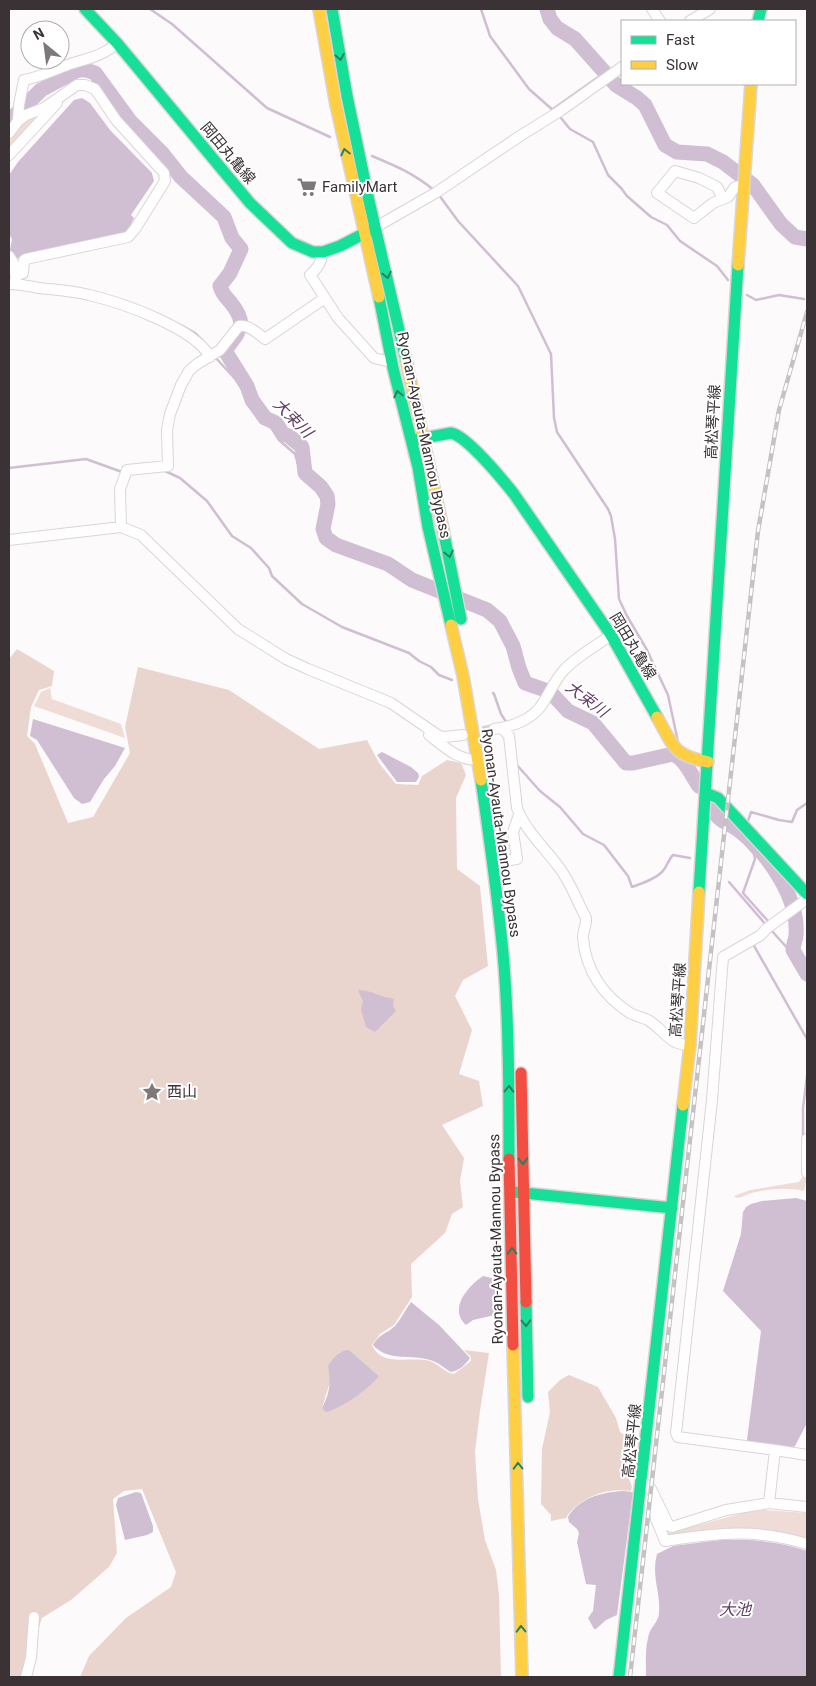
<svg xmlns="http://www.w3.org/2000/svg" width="816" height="1686" font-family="Roboto,'Noto Sans JP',sans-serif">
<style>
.green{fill:#efdcd7}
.forest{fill:#ead4ce;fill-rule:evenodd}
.water{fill:#d0bed2}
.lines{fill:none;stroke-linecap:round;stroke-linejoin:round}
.stream{stroke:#d0bed2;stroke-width:2.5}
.river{stroke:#d0bed2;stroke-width:15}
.street-tunnel{stroke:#d6d2d3;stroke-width:10;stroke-dasharray:10 5;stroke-linecap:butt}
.street-casing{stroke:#dad5d6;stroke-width:12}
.fast-casing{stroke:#dad5d6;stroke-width:14}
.slow-casing{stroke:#dad5d6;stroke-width:14}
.jam-casing{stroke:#dad5d6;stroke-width:14}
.street{stroke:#fffefe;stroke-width:10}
.fast{stroke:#16e098;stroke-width:11}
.slow{stroke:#ffcf43;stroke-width:11}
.jam{stroke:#f24e42;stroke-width:11}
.rail-casing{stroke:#c4c2c3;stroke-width:4.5}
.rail{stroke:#fff;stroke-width:2.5;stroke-dasharray:8;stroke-linecap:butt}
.oneway{stroke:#2a8061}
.labels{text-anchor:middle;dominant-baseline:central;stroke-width:4;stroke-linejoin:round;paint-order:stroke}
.street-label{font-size:15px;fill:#3a3234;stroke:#fff}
.poi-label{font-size:15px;fill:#3a3234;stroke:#fff;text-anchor:start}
.water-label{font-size:16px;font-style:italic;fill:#613e65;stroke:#fff}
</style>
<rect width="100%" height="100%" fill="#fdfafb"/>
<!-- green -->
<path class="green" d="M 53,104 L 9,152 L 9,139 L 27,118 Z
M 50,688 L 52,699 L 121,724 L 125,738 L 34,706 L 41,692 Z
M 803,1176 L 807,1178 L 804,1191 C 786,1187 769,1189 751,1193 C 746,1195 741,1198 736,1198 L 734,1196 L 750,1190 L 799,1182 Z
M 765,1510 L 807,1513 L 807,1542 L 783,1536 L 669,1538 L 657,1512 L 668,1533 L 747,1512 Z"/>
<!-- forest -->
<path class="forest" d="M 17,649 L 54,671 L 52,686 L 39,690 L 31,707 L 27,736 L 35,744 L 68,823 L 93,817 L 130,753 L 125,727 L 138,667 L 229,690 L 319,749 L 367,740 L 379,763 L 396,784 L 418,785 L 422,776 L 447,760 L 461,763 L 466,775 L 456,798 L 457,869 L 480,886 L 488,966 L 463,980 L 455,996 L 472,1030 L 459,1074 L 479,1081 L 483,1106 L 442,1125 L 464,1158 L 460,1181 L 463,1207 L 452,1214 L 445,1233 L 411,1264 L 412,1297 L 394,1325 L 380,1334 L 372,1345 C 382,1368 411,1356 430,1361 C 439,1364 445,1373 454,1374 L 471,1361 L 471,1357 L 464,1350 L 489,1353 L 480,1411 L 475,1452 L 478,1499 L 485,1540 L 496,1570 L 499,1595 L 501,1677 L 80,1677 L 89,1656 L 126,1618 L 171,1587 L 176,1572 L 142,1489 L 124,1491 L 113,1499 L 117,1553 L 109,1567 L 71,1600 L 42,1618 L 33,1646 L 26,1677 L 9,1677 L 9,659 ZM 345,1350 L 349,1350 L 379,1376 L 322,1408 L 339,1353 Z
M 569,1375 L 598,1387 L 616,1418 L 620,1432 L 636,1443 L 629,1479 L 632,1486 L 631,1491 C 624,1490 617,1490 610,1491 C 594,1493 574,1504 566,1518 L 551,1521 L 551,1515 L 541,1504 L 542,1449 L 550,1412 L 548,1392 L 560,1380 Z"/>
<!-- water -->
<path class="water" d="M 82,98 L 90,103 L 110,130 L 152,173 L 154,181 L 131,215 L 134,218 L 127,232 L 121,236 L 15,259 L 10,250 L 12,239 L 9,234 L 9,175 L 18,162 L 74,100 Z
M 33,719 L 125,748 L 115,766 L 104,779 L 90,802 L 82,804 L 74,798 L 37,740 L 30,736 Z
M 382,752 L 411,767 L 418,773 L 419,777 L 416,782 L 397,782 L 377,755 Z
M 358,990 C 374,991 380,997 394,999 L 393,1006 L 396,1011 L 375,1032 L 366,1027 L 361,1010 L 363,1001 Z
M 796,1198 L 807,1201 L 807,1423 L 795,1446 L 791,1449 L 748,1443 L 747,1440 L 761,1331 L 723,1291 L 741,1234 L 743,1212 L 746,1207 L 751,1204 L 762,1201 Z
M 483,1276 L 496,1279 L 495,1315 L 473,1320 L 466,1325 C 448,1309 468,1286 483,1276 Z
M 411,1302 L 439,1325 L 470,1358 C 466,1364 459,1371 451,1372 C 444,1368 438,1362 430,1360 C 411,1354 388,1362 373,1345 C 380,1333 387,1334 395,1326 C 401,1319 405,1310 411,1302 Z
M 345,1350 L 349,1350 L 379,1376 C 370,1388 341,1409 326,1412 L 322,1408 C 330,1392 331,1383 328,1366 C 332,1359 338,1353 345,1350 Z
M 623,1491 L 633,1492 L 617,1615 L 606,1620 L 596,1629 L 594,1629 L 588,1618 L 593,1611 L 596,1585 L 586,1584 L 577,1542 L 579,1533 L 577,1529 L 569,1522 L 568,1517 C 579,1498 602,1492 623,1491 Z
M 136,1492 L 141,1493 L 153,1526 L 153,1532 L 147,1535 L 125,1540 L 116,1505 L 118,1498 Z
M 720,1540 C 750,1539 779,1541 807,1551 L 807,1677 L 646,1677 C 646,1664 645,1650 648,1638 C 649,1628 659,1622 659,1613 C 661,1593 651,1577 657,1554 L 673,1546 Z"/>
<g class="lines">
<!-- stream -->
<path class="stream" d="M 150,9 L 172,24 L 267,108 L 330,137
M 481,9 L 490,36 L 529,89 L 554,111
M 553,109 L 604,73
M 561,118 L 570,129 L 593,142 L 608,175 L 621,188 L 627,196 L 651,217 L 667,225 L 680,241 L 717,266 L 728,280
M 372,156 C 396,166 415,174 435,191
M 439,195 L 458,221 L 518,286 L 551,354 L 554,418 L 557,432 L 608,509 L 611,516 L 615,539 L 619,599 L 627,616 L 647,650 L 668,695 L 678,742
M 747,295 L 756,300 L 779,295 L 804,299
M 179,324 L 195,333 L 203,341
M 215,357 L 238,382 L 244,390 L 249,403 L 272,429 L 279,440 L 295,454 L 300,471 L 304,475 L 309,476
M 9,468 L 86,459 L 122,472
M 165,471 L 180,478 L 207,501 L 232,536 L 251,548 L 269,568 L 272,576 L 302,604 L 342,627 L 409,653 L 419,661 L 431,667 L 439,675 L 452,680
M 493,693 L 494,694 L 501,714 L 507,723
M 516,764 L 540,791 L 560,807 L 583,834 L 604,845 L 628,876 L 632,887 C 641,884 655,879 662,872 C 667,867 668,860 673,855 L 690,858
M 748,821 L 751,812 L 779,820 L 792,822 L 797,810 L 807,803
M 744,834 L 742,840 L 754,854 L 755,859 L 743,893 L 768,921 L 767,923
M 729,882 L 767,926
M 771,930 L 790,951 L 807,978
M 755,943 L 753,944 L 807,1039
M 803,1138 L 803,1108 L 807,1076"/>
<!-- river -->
<path class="river" d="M 547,9 L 550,19 L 557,28 L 575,39 L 616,85 L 637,98 L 645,105 L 665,145 L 677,152 L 707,154 L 723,162 L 753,185 L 781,224 L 795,237 L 807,239
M 9,121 L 41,90 L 78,70 L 86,70 L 95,73 L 130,121 L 162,153 L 181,177 L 224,217 L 232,238 L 241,249 L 230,273 L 220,286 C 222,294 226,297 231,303 C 248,324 240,330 226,349 L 227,354 L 247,386 L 252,400 L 265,418 L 276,423 L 283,434 L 289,436 L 302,447 L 305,473 L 321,487 L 327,496 L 328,504 L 323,529 L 326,538 L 336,545 L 388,564 L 412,580 L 487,610 L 500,621 L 513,646 L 519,668 L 525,683 L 548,691 L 554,696 L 568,711 L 593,723 L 626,763 L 633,763 L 673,754 C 686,760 691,775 699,786
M 712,807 C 718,823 729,822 741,832 C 768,854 799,898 796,935 C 796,940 793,944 793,950 L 807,974"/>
<!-- street-tunnel -->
<path class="street-tunnel" d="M 468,734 L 494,729"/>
<defs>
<path id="street" d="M 652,9 L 660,21
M 690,21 L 710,9
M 9,133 L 18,121 L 19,105 L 24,80 C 38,78 51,71 65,66 C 83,59 103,57 117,43
M 9,155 L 57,103
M 723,199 L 717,187 L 699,178 L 675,171 L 657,193 L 694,218 L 713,203 L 728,197 L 735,187 L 743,185
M 376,227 L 437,192 L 520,136 L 560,111 L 622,67
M 323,252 C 321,263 318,268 310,275 L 338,318 L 374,358 L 391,362
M 9,256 L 14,264 L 16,281
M 16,276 L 23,273 L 24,260 L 26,259 L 128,237 L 135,229 L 165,181 L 164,173 L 116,120 L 95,89 L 85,85 L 77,85 L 44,108 L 26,115 L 18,121
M 9,284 C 19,284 29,286 39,288 C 56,290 73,291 89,295 C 120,302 195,328 210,357
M 121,527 L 120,489 L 127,470 L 168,466 L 167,430 L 170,414 L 181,385 L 189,371 L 197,364 L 220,350 L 239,326 C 248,324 257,333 265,339 L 325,298
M 9,540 L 121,527 L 141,535 L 238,629 L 286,659 L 308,669 L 391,703 L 439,736 L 445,737 L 463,735
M 494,729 C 511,727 533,720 543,703 C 550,692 555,680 564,670 C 577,656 596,646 611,635
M 503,729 L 509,736 L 517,808 C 525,830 544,847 558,866 C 570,881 577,901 586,918 C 587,924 583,930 583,937 C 585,969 603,996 630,1013 C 635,1016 642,1017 648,1020 C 658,1026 665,1036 675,1042 C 679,1044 685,1045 690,1045
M 429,735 C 445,747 457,760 478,760
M 504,861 L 517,859 L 513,832 L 519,815
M 807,1139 L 807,1173
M 775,1450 L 678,1437 L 676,1433 L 712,1100 L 723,957 L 761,935 L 766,929 L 807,899
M 642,1481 L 651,1489 L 669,1526 L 672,1527 L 726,1510 L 769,1503 L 775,1450 L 807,1455
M 653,1502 L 656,1519 L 665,1541 C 717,1533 756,1528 807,1544
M 769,1503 L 807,1507
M 26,1677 L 31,1658 L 34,1617"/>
<path id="fast" d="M 85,9 L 117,43 L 250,203 L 292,243 L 313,252 L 323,252 L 340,246 L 373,229
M 332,9 L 347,96 L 369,201 L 406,360
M 758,21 L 761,9
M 379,297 L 393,368 L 418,467 L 428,527 L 451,625
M 414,440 L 451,433 C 467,436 503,480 514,494 L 611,635 L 657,717
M 443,529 L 461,619
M 481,780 C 490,842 499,903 504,965 C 509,1030 509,1094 509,1159
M 706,793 L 718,798 L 807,894
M 699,892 L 738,265
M 514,1192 L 672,1208
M 526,1302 L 528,1397
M 619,1677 L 683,1105"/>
<path id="slow" d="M 319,9 L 336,105 L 379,297
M 738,265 L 751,84
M 406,360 L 443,529
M 451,625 L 463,676 L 481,780
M 657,717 C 674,747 673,755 708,762
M 683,1105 L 690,1045 L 699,892
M 513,1345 L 522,1677"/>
<path id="jam" d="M 521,1073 L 526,1302
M 509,1159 L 513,1345"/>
</defs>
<!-- street casing -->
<use href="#street" class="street-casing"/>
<!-- fast casing -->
<use href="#fast" class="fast-casing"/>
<!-- slow casing -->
<use href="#slow" class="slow-casing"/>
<!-- jam casing -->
<use href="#jam" class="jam-casing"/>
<!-- street -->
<use href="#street" class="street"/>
<!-- fast -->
<use href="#fast" class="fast"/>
<!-- slow -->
<use href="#slow" class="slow"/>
<!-- jam -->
<use href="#jam" class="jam"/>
<defs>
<path id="rail" d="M 630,1677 L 758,531 L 779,410 L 807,312"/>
</defs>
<!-- rail casing -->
<use href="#rail" class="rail-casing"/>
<!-- rail -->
<use href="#rail" class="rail"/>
</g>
<!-- one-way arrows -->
<defs><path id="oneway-chevron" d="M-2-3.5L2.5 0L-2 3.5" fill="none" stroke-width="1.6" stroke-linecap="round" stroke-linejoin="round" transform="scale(1.25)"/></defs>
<g class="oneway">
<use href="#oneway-chevron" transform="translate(340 57) rotate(80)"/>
<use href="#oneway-chevron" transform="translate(345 152) rotate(-103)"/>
<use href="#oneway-chevron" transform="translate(387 275) rotate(77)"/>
<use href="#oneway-chevron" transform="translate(398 394) rotate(-103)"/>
<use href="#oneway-chevron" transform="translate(449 554) rotate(78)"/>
<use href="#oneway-chevron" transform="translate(509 1089) rotate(-89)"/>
<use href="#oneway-chevron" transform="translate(523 1161) rotate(89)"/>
<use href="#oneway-chevron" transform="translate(512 1251) rotate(-91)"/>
<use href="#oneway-chevron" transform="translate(526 1323) rotate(89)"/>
<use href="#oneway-chevron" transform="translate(518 1466) rotate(-91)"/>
<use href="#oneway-chevron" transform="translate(521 1629) rotate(-91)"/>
</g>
<!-- icons -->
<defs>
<symbol id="supermarket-bare" viewBox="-9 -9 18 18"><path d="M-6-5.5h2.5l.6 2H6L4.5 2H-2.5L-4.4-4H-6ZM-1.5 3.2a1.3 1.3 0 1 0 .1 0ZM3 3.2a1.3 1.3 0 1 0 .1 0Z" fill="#7e787a" stroke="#fff" stroke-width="2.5" paint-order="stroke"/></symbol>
<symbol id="sight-bare" viewBox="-9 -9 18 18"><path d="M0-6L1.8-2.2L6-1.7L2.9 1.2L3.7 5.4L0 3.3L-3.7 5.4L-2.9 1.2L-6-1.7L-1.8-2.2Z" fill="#7e787a" stroke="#fff" stroke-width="2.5" paint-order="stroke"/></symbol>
</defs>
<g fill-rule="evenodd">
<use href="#supermarket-bare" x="293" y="173" width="28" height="28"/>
<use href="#sight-bare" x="138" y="1078" width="28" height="28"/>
</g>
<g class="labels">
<!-- street labels -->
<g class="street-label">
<text transform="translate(228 153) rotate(50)">岡田丸亀線</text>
<text transform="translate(713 422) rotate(-87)">高松琴平線</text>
<text transform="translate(424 435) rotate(78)">Ryonan-Ayauta-Mannou Bypass</text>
<text transform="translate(633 646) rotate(59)">岡田丸亀線</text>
<text transform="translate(501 833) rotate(82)">Ryonan-Ayauta-Mannou Bypass</text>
<text transform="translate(678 1000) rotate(-86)">高松琴平線</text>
<text transform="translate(496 1239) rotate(-91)">Ryonan-Ayauta-Mannou Bypass</text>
<text transform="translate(632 1441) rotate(-84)">高松琴平線</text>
</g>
<!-- poi labels -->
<g class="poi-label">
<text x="322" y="187">FamilyMart</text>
<text x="167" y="1092">西山</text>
</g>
<!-- water labels -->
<g class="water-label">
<text transform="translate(293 418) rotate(45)">大束川</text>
<text transform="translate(587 699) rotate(37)">大束川</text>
<text x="735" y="1609">大池</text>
</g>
</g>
<!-- border -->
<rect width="816" height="1686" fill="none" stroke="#3a3234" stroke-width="20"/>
<!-- legend -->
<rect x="621" y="20" width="175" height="65" fill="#ffffff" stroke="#b0adae"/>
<rect x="631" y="36" width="25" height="8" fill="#16e098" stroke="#b0adae"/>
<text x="666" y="45" font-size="15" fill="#3a3234">Fast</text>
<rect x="631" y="61" width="25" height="8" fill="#ffcf43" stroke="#b0adae"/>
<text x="666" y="70" font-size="15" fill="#3a3234">Slow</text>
<!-- north arrow -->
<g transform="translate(45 45) rotate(331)"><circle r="24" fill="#ffffff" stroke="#b0adae"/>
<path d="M0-4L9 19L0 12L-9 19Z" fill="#7e787a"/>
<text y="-8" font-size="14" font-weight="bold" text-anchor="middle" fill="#3a3234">N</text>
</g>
</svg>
